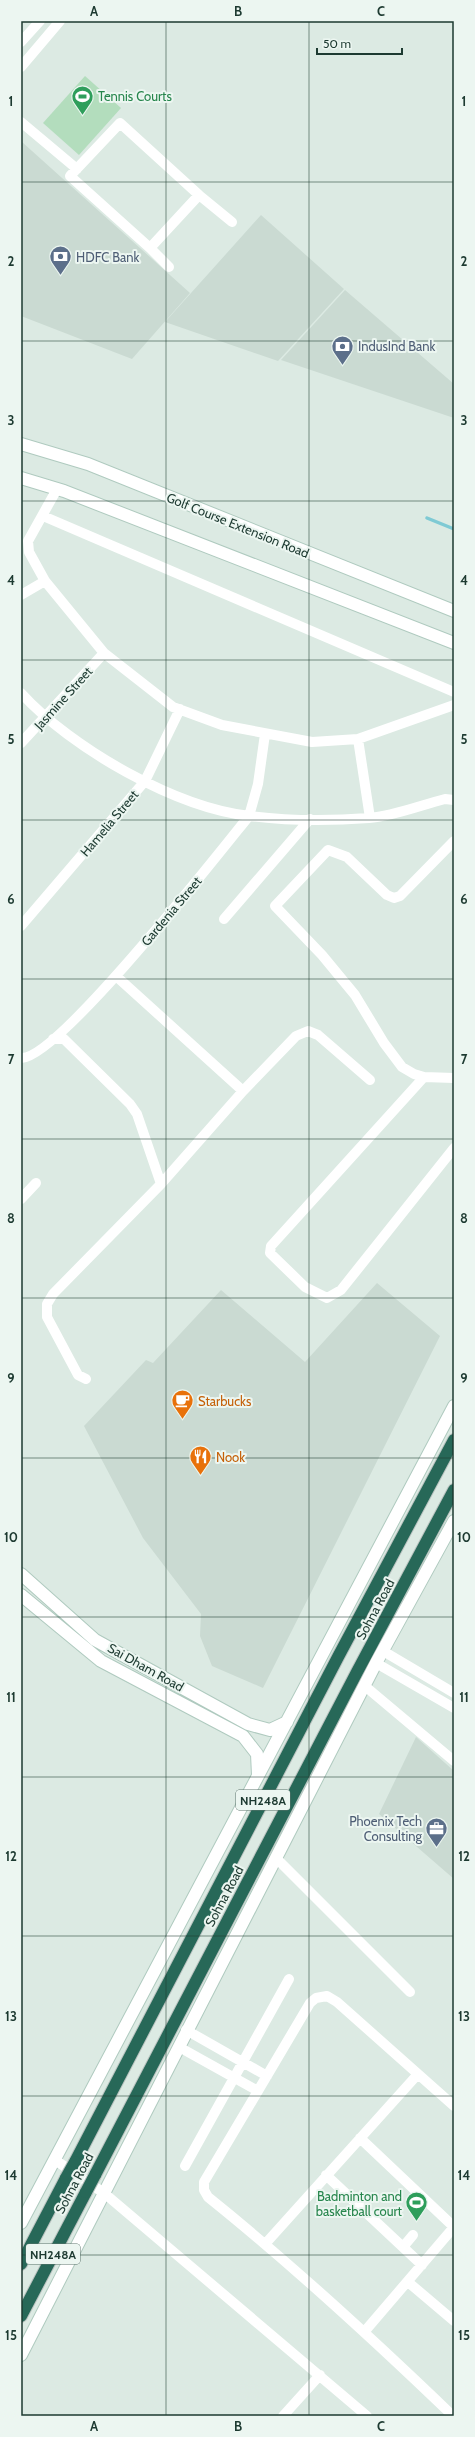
<svg xmlns="http://www.w3.org/2000/svg" width="475" height="2437" font-family="Cabin,sans-serif">
<style>
.built{fill:#cadad2}
.green{fill:#b3ddbd}
.lines{fill:none;stroke-linecap:round;stroke-linejoin:round}
.stream{stroke:#7fcad4;stroke-width:3.5}
.secondary-casing{stroke:#afcabf;stroke-width:14}
.highway-casing{stroke:#bbc4c1;stroke-width:14}
.street{stroke:#fff;stroke-width:10}
.secondary{stroke:#fff;stroke-width:12}
.highway{stroke:#276858;stroke-width:12}
.highway-bridge-casing{stroke:#bbc4c1;stroke-width:14;stroke-linecap:butt}
.highway-bridge{stroke:#276858;stroke-width:12}
.grid{fill:none;stroke:#1d3a31;stroke-width:1;stroke-opacity:0.55}
.labels{text-anchor:middle;dominant-baseline:central;stroke-width:4;stroke-linejoin:round;paint-order:stroke}
.shield{fill:#ecf6f1;stroke:#5b726b;stroke-width:1}
.shield-label{font-size:12px;font-weight:bold;fill:#1d3a31}
.leisure-label{font-size:13px;fill:#27864d;stroke:#ecf6f1;text-anchor:start}
.service-label{font-size:13px;fill:#4e5e75;stroke:#ecf6f1;text-anchor:start}
.street-label{font-size:13px;fill:#1d3a31;stroke:#ecf6f1}
.food-label{font-size:13px;fill:#c56008;stroke:#ecf6f1;text-anchor:start}
.neatline{fill:none;stroke:#1d3a31;stroke-width:1.5}
.grid-label{font-size:13px;text-anchor:middle;font-weight:bold;fill:#1d3a31}
</style>
<rect width="100%" height="100%" fill="#dceae3"/>
<!-- built -->
<path class="built" d="M 22,142 L 190,293 L 132,359 L 21,316 Z
M 261,215 L 344,289 L 278,361 L 165,322 Z
M 345,290 L 454,384 L 454,418 L 281,360 Z
M 377,1283 L 440,1336 L 263,1688 L 212,1666 L 200,1636 L 201,1614 L 143,1538 L 84,1426 L 146,1360 L 153,1363 L 221,1290 L 305,1362 Z
M 416,1737 L 454,1771 L 454,1879 L 379,1814 Z"/>
<!-- green -->
<path class="green" d="M 85,76 L 121,108 L 79,155 L 43,123 Z"/>
<g class="lines">
<!-- stream -->
<path class="stream" d="M 427,518 L 454,529"/>
<defs>
<path id="secondary" d="M 21,444 L 88,464 L 454,611
M 21,478 L 64,491 L 454,643
M 21,1574 L 95,1640 L 248,1724 L 270,1730 L 287,1722
M 21,1595 L 101,1661 L 243,1736 L 257,1754 L 258,1775
M 21,2223 L 454,1406
M 21,2355 L 376,1663 L 454,1521"/>
<path id="highway" d="M 75,2162 L 338,1657 L 454,1440
M 95,2175 L 357,1672 L 454,1490
M 21,2264 L 66,2178
M 21,2316 L 86,2192"/>
</defs>
<!-- secondary casing -->
<use href="#secondary" class="secondary-casing"/>
<!-- highway casing -->
<use href="#highway" class="highway-casing"/>
<!-- street -->
<path class="street" d="M 21,42 L 40,21
M 21,67 L 60,21
M 21,122 L 77,169
M 199,195 L 150,248 L 70,176 L 120,123 L 199,195 L 232,222
M 150,248 L 169,267
M 57,489 L 28,541 L 29,552 L 45,581 L 104,653 L 173,707 L 222,725 L 312,742 L 358,739 L 454,705
M 43,516 L 454,692
M 21,595 L 45,581
M 21,693 C 71,748 176,808 250,816 C 289,821 330,821 369,818 C 394,816 421,805 445,799 L 454,800
M 358,739 L 370,818
M 21,743 L 104,653
M 454,841 L 400,896 L 394,898 L 387,895 L 347,857 L 328,850 L 275,906 L 322,955 L 355,995 L 384,1043 L 402,1067 L 414,1074 L 424,1077 L 454,1078
M 224,919 L 310,819
M 21,926 L 145,781 L 180,709
M 116,976 L 243,1091
M 53,1039 L 64,1039 L 130,1104 L 137,1114 L 161,1184
M 21,1058 C 57,1060 219,853 249,816 L 258,784 L 265,734
M 424,1077 L 271,1246 L 270,1253 L 305,1287 L 327,1298 L 341,1290 L 454,1148
M 21,1199 L 36,1183
M 86,1379 L 78,1375 L 47,1317 L 47,1304 L 53,1294 L 161,1184 L 243,1091 L 296,1036 L 308,1031 L 318,1035 L 370,1080
M 383,1651 L 454,1693
M 376,1663 L 454,1708
M 366,1687 L 454,1761
M 276,1858 L 410,1992
M 186,2030 L 267,2076
M 179,2047 L 258,2091
M 360,2138 L 454,2227
M 55,2160 L 104,2193 L 367,2416
M 185,2166 L 289,1979
M 326,2175 L 422,2265
M 266,2243 L 418,2074
M 403,2247 L 413,2235
M 408,2282 L 454,2321
M 365,2331 L 454,2227
M 283,2416 L 320,2375
M 453,2416 C 374,2340 294,2266 208,2197 L 204,2190 L 204,2182 L 310,2003 L 316,1998 L 327,1996 L 337,2002 L 454,2106"/>
<!-- secondary -->
<use href="#secondary" class="secondary"/>
<!-- highway -->
<use href="#highway" class="highway"/>
<defs>
<path id="highway-bridge" d="M 66,2178 L 75,2162
M 86,2192 L 95,2175"/>
</defs>
<!-- highway-bridge casing -->
<use href="#highway-bridge" class="highway-bridge-casing"/>
<!-- highway-bridge -->
<use href="#highway-bridge" class="highway-bridge"/>
</g>
<!-- grid -->
<path class="grid" d="M 166,21 L 166,2416M 309,21 L 309,2416M 21,182 L 454,182M 21,341 L 454,341M 21,501 L 454,501M 21,660 L 454,660M 21,820 L 454,820M 21,979 L 454,979M 21,1139 L 454,1139M 21,1298 L 454,1298M 21,1458 L 454,1458M 21,1617 L 454,1617M 21,1777 L 454,1777M 21,1936 L 454,1936M 21,2096 L 454,2096M 21,2255 L 454,2255"/>
<!-- icons -->
<defs>
<symbol id="stadium-pin" viewBox="-11 -11 22 30"><path d="M0 17L-7.5 6A9.5 9.5 0 1 1 7.5 6Z" fill="#2e9e5b" stroke="#ecf6f1"/><path d="M0-5a6.5 5 0 1 0 0 10a6.5 5 0 1 0 0-10ZM-3.5-1.8h7v3.6h-7Z" fill="#fff"/></symbol>
<symbol id="bank-pin" viewBox="-11 -11 22 30"><path d="M0 17L-7.5 6A9.5 9.5 0 1 1 7.5 6Z" fill="#5c6f8a" stroke="#ecf6f1"/><path d="M-6-4H6V4H-6ZM0-2.3a2.3 2.3 0 1 0 0 4.6a2.3 2.3 0 1 0 0-4.6Z" fill="#fff"/></symbol>
<symbol id="cafe-pin" viewBox="-11 -11 22 30"><path d="M0 17L-7.5 6A9.5 9.5 0 1 1 7.5 6Z" fill="#e8710a" stroke="#ecf6f1"/><path d="M-5.5-4.5H6V0H3Q3 3.5 0 3.5H-2.5Q-5.5 3.5-5.5 0ZM3-3.2v2h1.7v-2ZM-6 4.5H4V6H-6Z" fill="#fff"/></symbol>
<symbol id="restaurant-pin" viewBox="-11 -11 22 30"><path d="M0 17L-7.5 6A9.5 9.5 0 1 1 7.5 6Z" fill="#e8710a" stroke="#ecf6f1"/><path d="M-5-6h1v4h1v-4h1v4h1v-4h1v5L-1.5 .5V6h-2V.5L-5-1ZM5-6V6H3V1.5H1.5Q1.5-4 5-6Z" fill="#fff"/></symbol>
<symbol id="office-pin" viewBox="-11 -11 22 30"><path d="M0 17L-7.5 6A9.5 9.5 0 1 1 7.5 6Z" fill="#5c6f8a" stroke="#ecf6f1"/><path d="M-6-3h4V-5.5h4V-3h4V5H-6ZM-1-4.5V-3h2v-1.5ZM-6 0V1H6V0Z" fill="#fff"/></symbol>
</defs>
<g fill-rule="evenodd">
<use href="#stadium-pin" x="70" y="84" width="25" height="34"/>
<use href="#bank-pin" x="48" y="244" width="25" height="34"/>
<use href="#bank-pin" x="330" y="334" width="25" height="34"/>
<use href="#cafe-pin" x="170" y="1388" width="25" height="34"/>
<use href="#restaurant-pin" x="188" y="1444" width="25" height="34"/>
<use href="#office-pin" x="424" y="1816" width="25" height="34"/>
<use href="#stadium-pin" x="404" y="2190" width="25" height="34"/>
</g>
<g class="labels">
<!-- shield labels -->
<g class="shield">
<rect x="236" y="1790" width="54" height="20" rx="3"/>
<rect x="26" y="2244" width="54" height="20" rx="3"/>
</g>
<g class="shield-label">
<text x="263" y="1800">NH248A</text>
<text x="53" y="2254">NH248A</text>
</g>
<!-- leisure labels -->
<g class="leisure-label">
<text x="98" y="96">Tennis Courts</text>
<text x="402" y="2196" text-anchor="end">Badminton and<tspan x="402" dy="15">basketball court</tspan></text>
</g>
<!-- service labels -->
<g class="service-label">
<text x="76" y="257">HDFC Bank</text>
<text x="358" y="346">IndusInd Bank</text>
<text x="422" y="1821" text-anchor="end">Phoenix Tech<tspan x="422" dy="15">Consulting</tspan></text>
</g>
<!-- street labels -->
<g class="street-label">
<text transform="translate(238 525) rotate(22)">Golf Course Extension Road</text>
<text transform="translate(63 698) rotate(-48)">Jasmine Street</text>
<text transform="translate(109 823) rotate(-50)">Hamelia Street</text>
<text transform="translate(171 911) rotate(-50)">Gardenia Street</text>
<text transform="translate(375 1609) rotate(-62)">Sohna Road</text>
<text transform="translate(146 1667) rotate(29)">Sai Dham Road</text>
<text transform="translate(224 1896) rotate(-62)">Sohna Road</text>
<text transform="translate(74 2183) rotate(-62)">Sohna Road</text>
</g>
<!-- food labels -->
<g class="food-label">
<text x="198" y="1401">Starbucks</text>
<text x="216" y="1457">Nook</text>
</g>
</g>
<!-- border -->
<rect width="475" height="2437" fill="none" stroke="#ecf6f1" stroke-width="44"/>
<!-- scale -->
<path d="M317 48v6h85v-6" fill="none" stroke="#1d3a31" stroke-width="2"/>
<text x="323" y="48" font-size="12" fill="#1d3a31" stroke="#ecf6f1" stroke-width="3" paint-order="stroke">50 m</text>
<rect x="22" y="22" width="431" height="2393" class="neatline"/>
<g class="grid-label">
<text x="94" y="16">A</text>
<text x="238" y="16">B</text>
<text x="381" y="16">C</text>
<text x="11" y="106">1</text>
<text x="464" y="106">1</text>
<text x="11" y="266">2</text>
<text x="464" y="266">2</text>
<text x="11" y="425">3</text>
<text x="464" y="425">3</text>
<text x="11" y="585">4</text>
<text x="464" y="585">4</text>
<text x="11" y="744">5</text>
<text x="464" y="744">5</text>
<text x="11" y="904">6</text>
<text x="464" y="904">6</text>
<text x="11" y="1064">7</text>
<text x="464" y="1064">7</text>
<text x="11" y="1223">8</text>
<text x="464" y="1223">8</text>
<text x="11" y="1383">9</text>
<text x="464" y="1383">9</text>
<text x="11" y="1542">10</text>
<text x="464" y="1542">10</text>
<text x="11" y="1702">11</text>
<text x="464" y="1702">11</text>
<text x="11" y="1861">12</text>
<text x="464" y="1861">12</text>
<text x="11" y="2021">13</text>
<text x="464" y="2021">13</text>
<text x="11" y="2180">14</text>
<text x="464" y="2180">14</text>
<text x="11" y="2340">15</text>
<text x="464" y="2340">15</text>
<text x="94" y="2431">A</text>
<text x="238" y="2431">B</text>
<text x="381" y="2431">C</text>
</g>
</svg>
